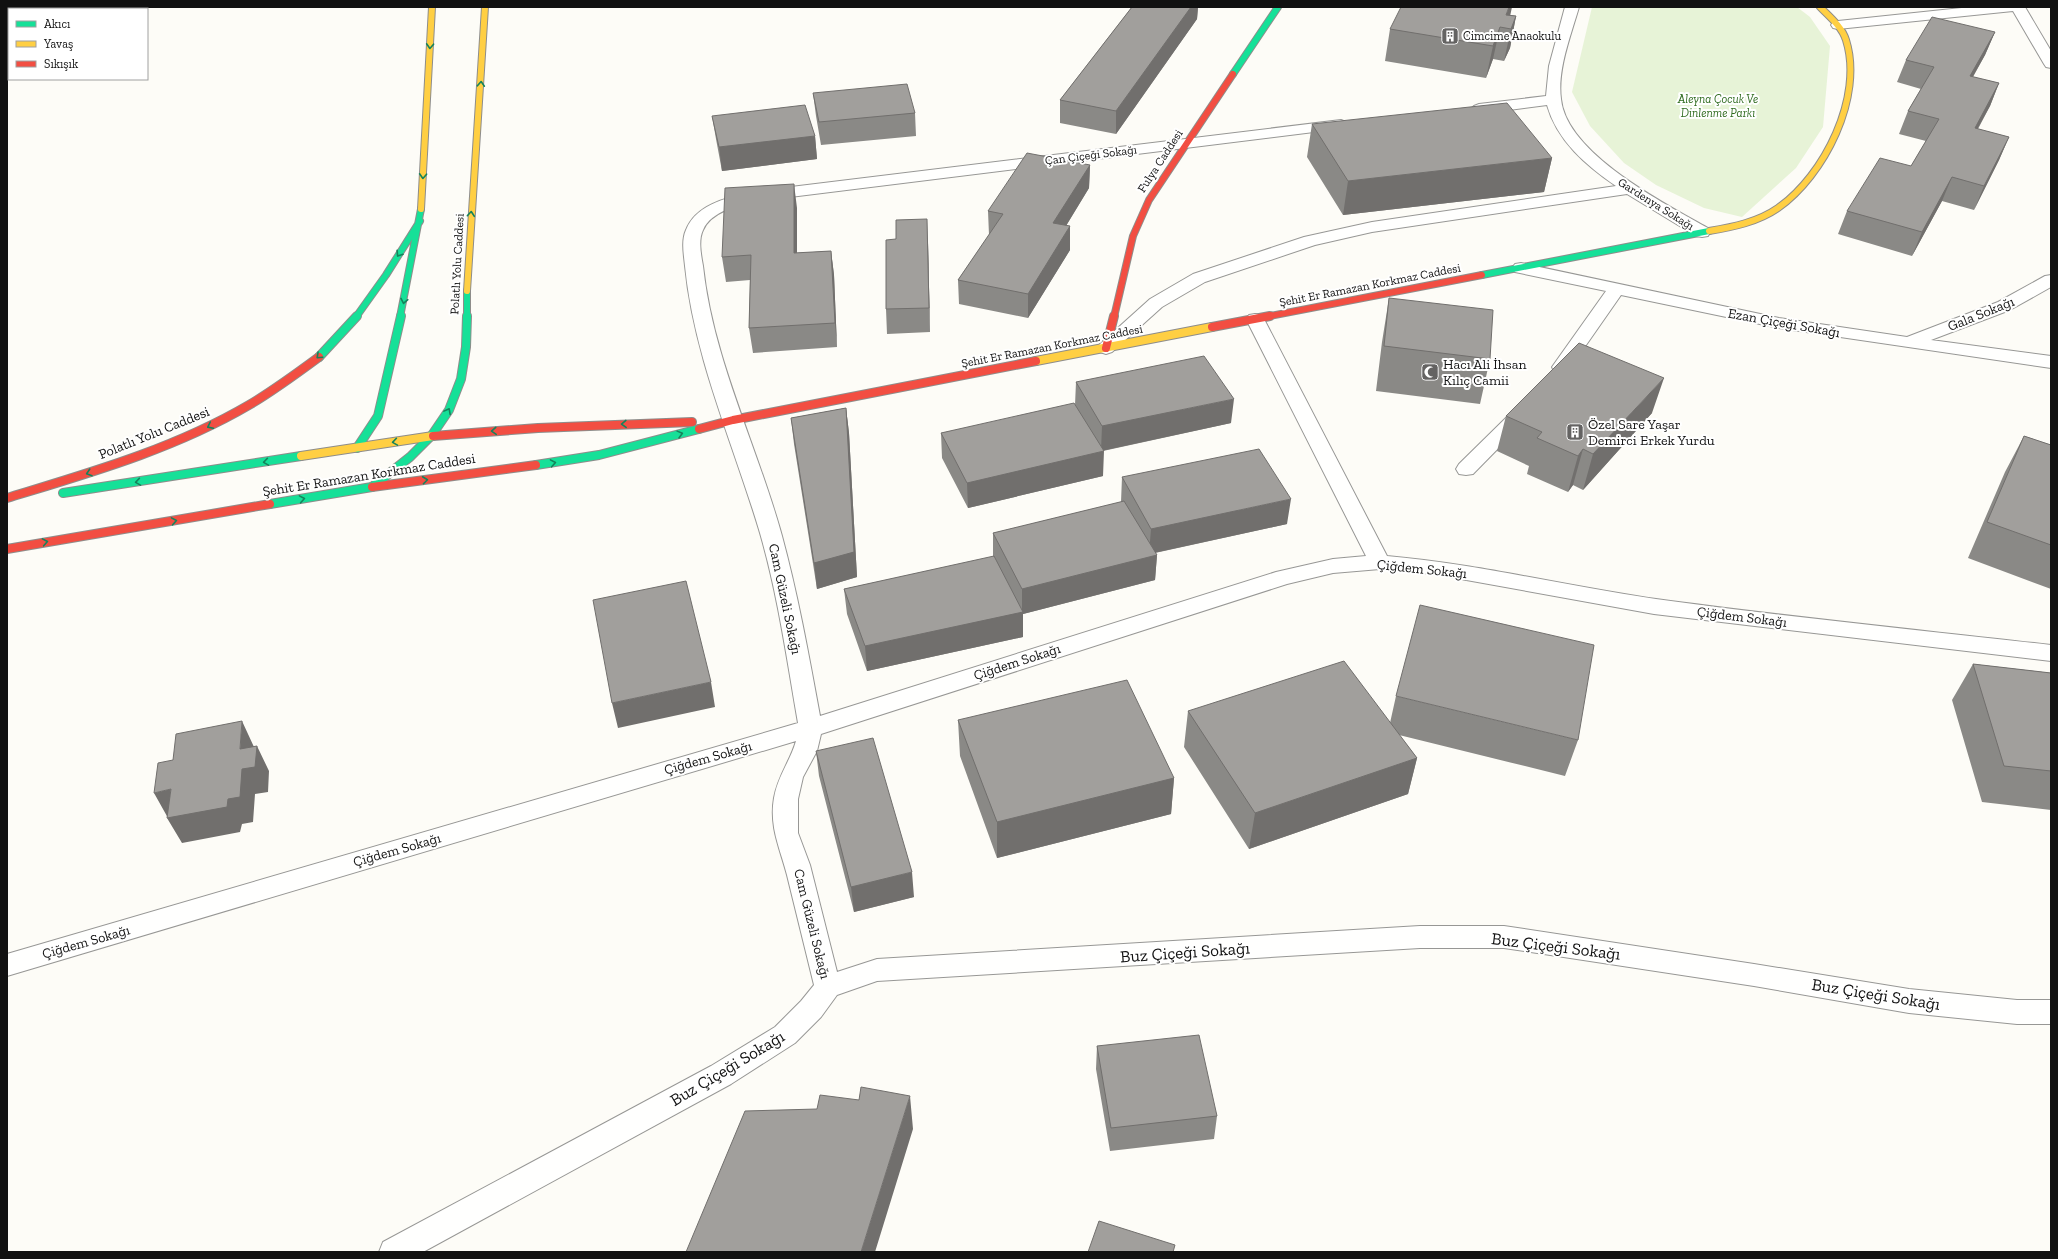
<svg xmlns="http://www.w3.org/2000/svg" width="2058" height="1259" font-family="'Zilla Slab',serif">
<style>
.green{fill:#e7f3d7}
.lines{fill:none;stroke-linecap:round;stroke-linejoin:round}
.street-casing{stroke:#979795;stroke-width:2}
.fast-far1-casing{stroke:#8e8d8b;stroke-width:8}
.fast-casing{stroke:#8e8d8b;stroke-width:10}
.slow-far1-casing{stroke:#8e8d8b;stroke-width:8}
.slow-casing{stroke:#8e8d8b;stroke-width:10}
.jam-far1-casing{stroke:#8e8d8b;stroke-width:8}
.jam-casing{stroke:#8e8d8b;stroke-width:10}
.street{fill:#fffffe;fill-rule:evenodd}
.fast-far1{stroke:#16e098;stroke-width:6}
.fast{stroke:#16e098;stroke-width:8}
.slow-far1{stroke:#ffcf43;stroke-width:6}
.slow{stroke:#ffcf43;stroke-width:8}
.jam-far1{stroke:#f24e42;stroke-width:6}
.jam{stroke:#f24e42;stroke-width:8}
.wall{fill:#8a8986}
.shaded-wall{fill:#716f6d}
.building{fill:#a19f9c;stroke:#716f6d}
.oneway{stroke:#14835b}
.labels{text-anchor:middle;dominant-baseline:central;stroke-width:4;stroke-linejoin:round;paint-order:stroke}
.far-poi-label{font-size:12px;fill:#111;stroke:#fff;text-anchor:start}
.far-park-label{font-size:12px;font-style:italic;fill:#2f6b1f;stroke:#fff}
.far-street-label{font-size:12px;fill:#111;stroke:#fff}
.street-label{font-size:14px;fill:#111;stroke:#fff}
.poi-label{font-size:14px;fill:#111;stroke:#fff;text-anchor:start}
.near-street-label{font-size:17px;fill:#111;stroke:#fff}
</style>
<rect width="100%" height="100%" fill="#fdfcf7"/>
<!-- green -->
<path class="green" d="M 1592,7 L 1797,7 L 1810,17 L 1830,46 L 1823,127 L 1796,168 L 1742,217 L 1704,208 L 1656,185 L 1624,163 L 1590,126 L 1572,92 Z"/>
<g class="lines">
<defs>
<path id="street" d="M 1565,7 L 1579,7 C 1571,35 1557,70 1561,99 C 1566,153 1665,204 1708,228 L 1710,232 L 1708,236 L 1702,237 L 1696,236 L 1627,194 L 1372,232 L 1315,245 L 1205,282 L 1162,307 L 1112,352 L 1106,354 L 1100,352 L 1097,348 L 1100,344 L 1150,299 L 1193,274 L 1304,237 L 1372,222 L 1616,186 C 1587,166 1557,141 1547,105 L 1479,114 L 1474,112 L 1471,109 L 1474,106 L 1479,104 L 1546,96 L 1549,66 Z
M 1971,7 L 2025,7 L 2051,51 L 2051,68 L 2046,67 L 2044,64 L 2013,11 L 1838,29 L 1833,28 L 1831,25 L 1833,22 L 1838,21 Z
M 1341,120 L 1346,122 L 1349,125 L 1346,128 L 757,201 C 739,205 711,211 703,230 C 698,240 701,255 703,266 C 713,360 757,445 782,536 C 798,595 809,656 820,716 L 1276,572 L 1333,559 L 1366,556 L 1246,319 L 1249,315 L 1255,314 L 1261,315 L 1264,319 L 1387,556 C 1478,564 1566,586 1656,599 C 1787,617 1919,630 2051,645 L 2051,661 L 1654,614 L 1433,574 L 1380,569 L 1333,573 L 1287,584 L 821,734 L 817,751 L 803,777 L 798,799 L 798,833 L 810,865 L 837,972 L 877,959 L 1420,926 L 1504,926 L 1754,964 L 1909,989 L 2017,1000 L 2051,1000 L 2051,1024 L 2017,1024 L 1909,1013 L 1754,986 L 1504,948 L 1420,948 L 877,981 L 837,995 L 821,1017 L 795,1043 L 731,1084 L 423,1252 L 379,1252 L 383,1242 L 711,1066 L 775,1027 L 801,1001 L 814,985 C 805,948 796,912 787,875 C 780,848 769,827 774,798 C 778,775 790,762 796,741 L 7,976 L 7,954 L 798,723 C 787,660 778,595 760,533 C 734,445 694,358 685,266 C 684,255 681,241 686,230 C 697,202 732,197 757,191 Z
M 1521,263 L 1779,318 L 1907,337 L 1998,302 L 2045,276 L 2051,275 L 2051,287 L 2010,310 L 1931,340 L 2051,356 L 2051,368 L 1779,328 L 1621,295 L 1568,371 L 1561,373 L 1554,371 L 1552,367 L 1606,291 L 1515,272 L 1512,268 L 1515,264 Z
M 1522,407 L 1529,409 L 1532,413 L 1529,417 L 1473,474 L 1466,475 L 1459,474 L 1456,469 L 1459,464 L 1515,409 Z"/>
<path id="fast-far1" d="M 1233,74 L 1278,7
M 1482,275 L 1709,231
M 356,317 L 386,275 L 420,221
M 400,317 L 421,209
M 467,317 L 467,291"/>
<path id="fast" d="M 319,357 L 357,316
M 357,448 L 378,416 L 401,316
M 536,465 L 599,455 L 699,429
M 63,493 L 301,456
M 270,504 L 372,487 L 410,457 L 432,435 L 449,410 L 461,379 L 466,347 L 467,316"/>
<path id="slow-far1" d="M 421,209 L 432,7
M 1709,231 C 1733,227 1758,222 1778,208 C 1824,176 1864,97 1846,40 C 1842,27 1830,17 1820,7
M 467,291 L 485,7"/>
<path id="slow" d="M 1036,361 L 1212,327
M 301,456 L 433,436"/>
<path id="jam-far1" d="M 1114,317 L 1133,236 L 1149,200 L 1233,74
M 1265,317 L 1482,275"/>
<path id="jam" d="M 1212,327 L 1270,316
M 1106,348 L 1114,316
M 699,429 L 733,420 L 1036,361
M 433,436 L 538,428 L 692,422
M 372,487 L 536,465
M 7,498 C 89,473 174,449 249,405 C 273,391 296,374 319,357
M 7,549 L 270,504"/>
</defs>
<!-- street casing -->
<use href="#street" class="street-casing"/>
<!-- fast-far1 casing -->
<use href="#fast-far1" class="fast-far1-casing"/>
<!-- fast casing -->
<use href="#fast" class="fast-casing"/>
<!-- slow-far1 casing -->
<use href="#slow-far1" class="slow-far1-casing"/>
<!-- slow casing -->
<use href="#slow" class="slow-casing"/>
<!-- jam-far1 casing -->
<use href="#jam-far1" class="jam-far1-casing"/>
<!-- jam casing -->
<use href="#jam" class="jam-casing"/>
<!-- street -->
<use href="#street" class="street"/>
<!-- fast-far1 -->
<use href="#fast-far1" class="fast-far1"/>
<!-- fast -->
<use href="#fast" class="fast"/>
<!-- slow-far1 -->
<use href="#slow-far1" class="slow-far1"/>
<!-- slow -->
<use href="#slow" class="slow"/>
<!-- jam-far1 -->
<use href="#jam-far1" class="jam-far1"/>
<!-- jam -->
<use href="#jam" class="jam"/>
</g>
<!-- wall -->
<path class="wall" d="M 1132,7 L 1198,7 L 1197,19 L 1116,134 L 1060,123 L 1060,100 Z
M 1510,15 L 1516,16 L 1510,48 L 1504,61 L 1493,59 L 1486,78 L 1385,61 L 1390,29 Z
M 1995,32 L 1985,55 L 1973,77 L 1999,83 L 1990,106 L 1978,129 L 2009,137 L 1999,160 L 1974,210 L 1942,201 L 1912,256 L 1838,234 L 1847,211 L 1911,166 L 1926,141 L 1899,134 L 1908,111 L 1921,89 L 1897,82 L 1906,60 Z
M 813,93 L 915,113 L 916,136 L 821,145 L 816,116 Z
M 712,116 L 815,136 L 817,159 L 722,171 L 716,139 Z
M 1312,124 L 1552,158 L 1544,192 L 1343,215 L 1307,157 Z
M 1090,165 L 1089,188 L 1066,226 L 1070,226 L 1070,250 L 1028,318 L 959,304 L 958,280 L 989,235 L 988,211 Z
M 797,208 L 797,253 L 831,251 L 834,275 L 837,347 L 753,353 L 749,328 L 750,280 L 726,282 L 722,257 Z
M 928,243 L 930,332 L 887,334 L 886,309 Z
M 1389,298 L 1490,359 L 1480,404 L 1376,391 L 1382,342 Z
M 1076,382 L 1231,423 L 1103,451 L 1103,476 L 968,508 L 942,458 L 941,433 L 1075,405 Z
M 846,408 L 849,433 L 857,577 L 817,589 L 794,444 L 791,418 Z
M 1652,413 L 1583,490 L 1573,485 L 1568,492 L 1527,474 L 1529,466 L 1497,451 L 1506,416 Z
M 2024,436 L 2051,445 L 2051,589 L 1968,558 L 2005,472 Z
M 1122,477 L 1287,524 L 1155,553 L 1157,555 L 1155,580 L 1023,614 L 1023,637 L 867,671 L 847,614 L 844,589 L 993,557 L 993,533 L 1121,502 Z
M 1973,664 L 2051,673 L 2051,810 L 1982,802 L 1952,700 Z
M 1396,696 L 1578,740 L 1565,776 L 1399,735 L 1417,758 L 1408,794 L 1249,849 L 1184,747 L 1188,711 L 1390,723 Z
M 958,720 L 1174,778 L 1171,814 L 997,858 L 960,756 Z
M 816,751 L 914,897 L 854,912 L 819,776 Z
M 1097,1046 L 1217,1116 L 1214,1139 L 1110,1151 L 1096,1069 Z"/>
<!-- shaded-wall -->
<path class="shaded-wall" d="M 1191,7 L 1198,7 L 1197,19 L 1116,134 L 1116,111 Z
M 1509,7 L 1512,7 L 1508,26 L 1506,15 Z
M 1516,16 L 1510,48 L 1504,61 L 1511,29 Z
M 1500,27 L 1493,59 L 1486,78 L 1493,46 Z
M 1995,32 L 1985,55 L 1960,99 L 1970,76 Z
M 1999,83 L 1990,106 L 1965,151 L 1975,128 Z
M 815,136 L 817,159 L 722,171 L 719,147 Z
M 2009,137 L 1999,160 L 1974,210 L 1984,186 Z
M 1552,158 L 1544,192 L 1343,215 L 1348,181 Z
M 1090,165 L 1089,188 L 1053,247 L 1053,223 Z
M 1952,177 L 1942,201 L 1912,256 L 1922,232 Z
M 794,184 L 797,208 L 797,277 L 794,253 Z
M 927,219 L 928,243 L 930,332 L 929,308 Z
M 1070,226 L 1070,250 L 1028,318 L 1028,294 Z
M 831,251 L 834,275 L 837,347 L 835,323 Z
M 1664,378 L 1652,413 L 1583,490 L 1593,454 Z
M 1234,399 L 1231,423 L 1101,451 L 1102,426 Z
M 846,408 L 849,433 L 857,577 L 817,589 L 814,563 Z
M 1583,449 L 1573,485 L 1568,492 L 1578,456 Z
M 1104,451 L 1103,476 L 968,508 L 967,483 Z
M 1291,499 L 1287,524 L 1149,554 L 1151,529 Z
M 1157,555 L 1155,580 L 1023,614 L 1023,637 L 867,671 L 865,646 L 1022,612 L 1022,589 Z
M 711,682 L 715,707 L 618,728 L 612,703 Z
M 242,721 L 254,747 L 257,746 L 269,771 L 268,792 L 255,794 L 253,822 L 242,824 L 240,832 L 182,843 L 167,818 L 240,749 Z
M 1417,758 L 1408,794 L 1249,849 L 1255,813 Z
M 1174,778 L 1171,814 L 997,858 L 997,822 Z
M 171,789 L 168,818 L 154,793 Z
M 912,872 L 914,897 L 854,912 L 851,887 Z
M 910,1096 L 913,1129 L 875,1252 L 861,1252 Z"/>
<!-- building -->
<path class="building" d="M 1132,7 L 1191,7 L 1116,111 L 1060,100 Z
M 1401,7 L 1509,7 L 1506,15 L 1516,16 L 1511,29 L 1500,27 L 1493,46 L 1390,29 Z
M 1932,17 L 1995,32 L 1970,76 L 1999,83 L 1975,128 L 2009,137 L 1984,186 L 1952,177 L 1922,232 L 1847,211 L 1880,158 L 1911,166 L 1939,119 L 1908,111 L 1934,67 L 1906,60 Z
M 907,84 L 915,113 L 819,122 L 813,93 Z
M 1507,103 L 1552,158 L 1348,181 L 1312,124 Z
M 805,105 L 815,136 L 719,147 L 712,116 Z
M 1027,153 L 1090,165 L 1053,223 L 1070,226 L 1028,294 L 958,280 L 1003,214 L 988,211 Z
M 794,184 L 794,253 L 831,251 L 835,323 L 749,328 L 751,255 L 722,257 L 725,188 Z
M 927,219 L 929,308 L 886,309 L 886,240 L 896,239 L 896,220 Z
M 1389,298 L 1493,310 L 1490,359 L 1384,346 Z
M 1579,343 L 1664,378 L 1593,454 L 1583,449 L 1578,456 L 1537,438 L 1542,432 L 1506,416 Z
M 1204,356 L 1234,399 L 1102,426 L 1076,382 Z
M 1074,403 L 1104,451 L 967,483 L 941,433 Z
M 846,408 L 854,552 L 814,563 L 791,418 Z
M 2024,436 L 2051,445 L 2051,545 L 1987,522 Z
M 1259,449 L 1291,499 L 1151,529 L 1122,477 Z
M 1124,501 L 1157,555 L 1022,589 L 993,533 Z
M 994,556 L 1023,612 L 865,646 L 844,589 Z
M 686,581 L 711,682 L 612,703 L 593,600 Z
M 1420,605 L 1594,645 L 1578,740 L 1396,696 Z
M 1344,661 L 1417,758 L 1255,813 L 1188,711 Z
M 1973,664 L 2051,673 L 2051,771 L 2004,766 Z
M 1127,680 L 1174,778 L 997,822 L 958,720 Z
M 242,721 L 240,749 L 257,746 L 255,767 L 242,769 L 240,797 L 228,799 L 227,807 L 167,818 L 171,789 L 154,793 L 158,763 L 173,760 L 176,734 Z
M 873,738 L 912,872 L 851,887 L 816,751 Z
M 1199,1035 L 1217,1116 L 1111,1128 L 1097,1046 Z
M 861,1087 L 910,1096 L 861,1252 L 686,1252 L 745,1111 L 817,1109 L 820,1095 L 859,1100 Z
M 1099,1221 L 1175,1245 L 1173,1252 L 1088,1252 Z"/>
<!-- one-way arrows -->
<defs><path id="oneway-chevron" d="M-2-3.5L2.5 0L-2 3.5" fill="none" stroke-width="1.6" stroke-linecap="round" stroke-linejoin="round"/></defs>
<g class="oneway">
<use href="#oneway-chevron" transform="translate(430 46) rotate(93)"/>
<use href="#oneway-chevron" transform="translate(481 84) rotate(-87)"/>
<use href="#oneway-chevron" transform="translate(423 176) rotate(93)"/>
<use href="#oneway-chevron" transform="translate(471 214) rotate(-85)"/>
<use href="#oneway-chevron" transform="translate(399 254) rotate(123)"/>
<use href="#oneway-chevron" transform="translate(404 301) rotate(101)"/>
<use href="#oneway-chevron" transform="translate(319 356) rotate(137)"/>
<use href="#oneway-chevron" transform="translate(448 411) rotate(-62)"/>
<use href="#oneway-chevron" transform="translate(624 424) rotate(178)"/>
<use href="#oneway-chevron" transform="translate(210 426) rotate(154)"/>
<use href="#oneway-chevron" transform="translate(494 431) rotate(176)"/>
<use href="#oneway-chevron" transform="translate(680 434) rotate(-15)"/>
<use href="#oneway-chevron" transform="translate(395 442) rotate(171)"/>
<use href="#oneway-chevron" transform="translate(266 462) rotate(171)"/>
<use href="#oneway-chevron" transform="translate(553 463) rotate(-10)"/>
<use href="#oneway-chevron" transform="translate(89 473) rotate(162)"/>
<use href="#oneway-chevron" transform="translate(425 480) rotate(-7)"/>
<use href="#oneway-chevron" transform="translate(138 482) rotate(171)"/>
<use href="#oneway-chevron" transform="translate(302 499) rotate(-10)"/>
<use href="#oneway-chevron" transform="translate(174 521) rotate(-10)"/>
<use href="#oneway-chevron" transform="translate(45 542) rotate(-10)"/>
</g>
<!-- icons -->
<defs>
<symbol id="building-square" viewBox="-11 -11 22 22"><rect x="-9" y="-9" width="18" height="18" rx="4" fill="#646362" stroke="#fff"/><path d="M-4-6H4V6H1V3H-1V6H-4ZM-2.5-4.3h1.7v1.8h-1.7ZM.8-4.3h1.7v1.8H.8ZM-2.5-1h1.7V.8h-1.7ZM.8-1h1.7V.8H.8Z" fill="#fff"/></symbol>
<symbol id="mosque-square" viewBox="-11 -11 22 22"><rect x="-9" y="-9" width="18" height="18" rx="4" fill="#646362" stroke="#fff"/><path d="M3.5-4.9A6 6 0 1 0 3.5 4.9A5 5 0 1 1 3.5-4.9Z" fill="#fff"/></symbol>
</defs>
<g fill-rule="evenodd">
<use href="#building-square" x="1440" y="26" width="20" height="20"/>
<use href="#mosque-square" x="1420" y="362" width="20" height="20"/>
<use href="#building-square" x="1565" y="422" width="20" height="20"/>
</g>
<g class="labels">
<!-- far-poi labels -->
<g class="far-poi-label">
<text x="1463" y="36">Cimcime Anaokulu</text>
</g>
<!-- far-park labels -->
<g class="far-park-label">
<text x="1718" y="99">Aleyna Çocuk Ve<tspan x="1718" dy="14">Dinlenme Parkı</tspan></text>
</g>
<!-- far-street labels -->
<g class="far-street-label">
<text transform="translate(1091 155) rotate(-7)">Çan Çiçeği Sokağı</text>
<text transform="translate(1160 161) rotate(-57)">Fulya Caddesi</text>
<text transform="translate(1656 204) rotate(32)">Gardenya Sokağı</text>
<text transform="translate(457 264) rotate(-87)">Polatlı Yolu Caddesi</text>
<text transform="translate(1370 285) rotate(-11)">Şehit Er Ramazan Korkmaz Caddesi</text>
<text transform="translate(1052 346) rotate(-11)">Şehit Er Ramazan Korkmaz Caddesi</text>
</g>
<!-- street labels -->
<g class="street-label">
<text transform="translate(1981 314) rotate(-22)">Gala Sokağı</text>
<text transform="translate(1784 323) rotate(10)">Ezan Çiçeği Sokağı</text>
<text transform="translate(154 433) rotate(-22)">Polatlı Yolu Caddesi</text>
<text transform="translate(369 475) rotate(-9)">Şehit Er Ramazan Korkmaz Caddesi</text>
<text transform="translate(1422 569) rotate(6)">Çiğdem Sokağı</text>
<text transform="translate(785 599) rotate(78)">Cam Güzeli Sokağı</text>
<text transform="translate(1742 617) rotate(7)">Çiğdem Sokağı</text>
<text transform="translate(1017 662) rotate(-18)">Çiğdem Sokağı</text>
<text transform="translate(708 758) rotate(-16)">Çiğdem Sokağı</text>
<text transform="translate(397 850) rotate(-16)">Çiğdem Sokağı</text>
<text transform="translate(812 924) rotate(76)">Cam Güzeli Sokağı</text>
<text transform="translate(86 942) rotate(-16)">Çiğdem Sokağı</text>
</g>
<!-- poi labels -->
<g class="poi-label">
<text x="1443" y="364">Hacı Ali İhsan<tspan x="1443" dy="16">Kılıç Camii</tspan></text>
<text x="1588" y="424">Özel Sare Yaşar<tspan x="1588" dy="16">Demirci Erkek Yurdu</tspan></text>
</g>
<!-- near-street labels -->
<g class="near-street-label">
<text transform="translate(1556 946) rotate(7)">Buz Çiçeği Sokağı</text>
<text transform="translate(1185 952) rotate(-4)">Buz Çiçeği Sokağı</text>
<text transform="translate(1876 994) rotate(9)">Buz Çiçeği Sokağı</text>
<text transform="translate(727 1068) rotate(-31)">Buz Çiçeği Sokağı</text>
</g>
</g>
<!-- border -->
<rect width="2058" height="1259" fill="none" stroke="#111111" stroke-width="16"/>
<!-- legend -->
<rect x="8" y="8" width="140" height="72" fill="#ffffff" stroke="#a0a0a0"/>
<rect x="16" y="21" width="20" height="6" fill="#16e098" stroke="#a0a0a0"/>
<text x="44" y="28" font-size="12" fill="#111111">Akıcı</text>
<rect x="16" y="41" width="20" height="6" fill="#ffcf43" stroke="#a0a0a0"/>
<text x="44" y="48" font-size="12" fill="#111111">Yavaş</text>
<rect x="16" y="61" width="20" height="6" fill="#f24e42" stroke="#a0a0a0"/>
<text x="44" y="68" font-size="12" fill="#111111">Sıkışık</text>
</svg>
